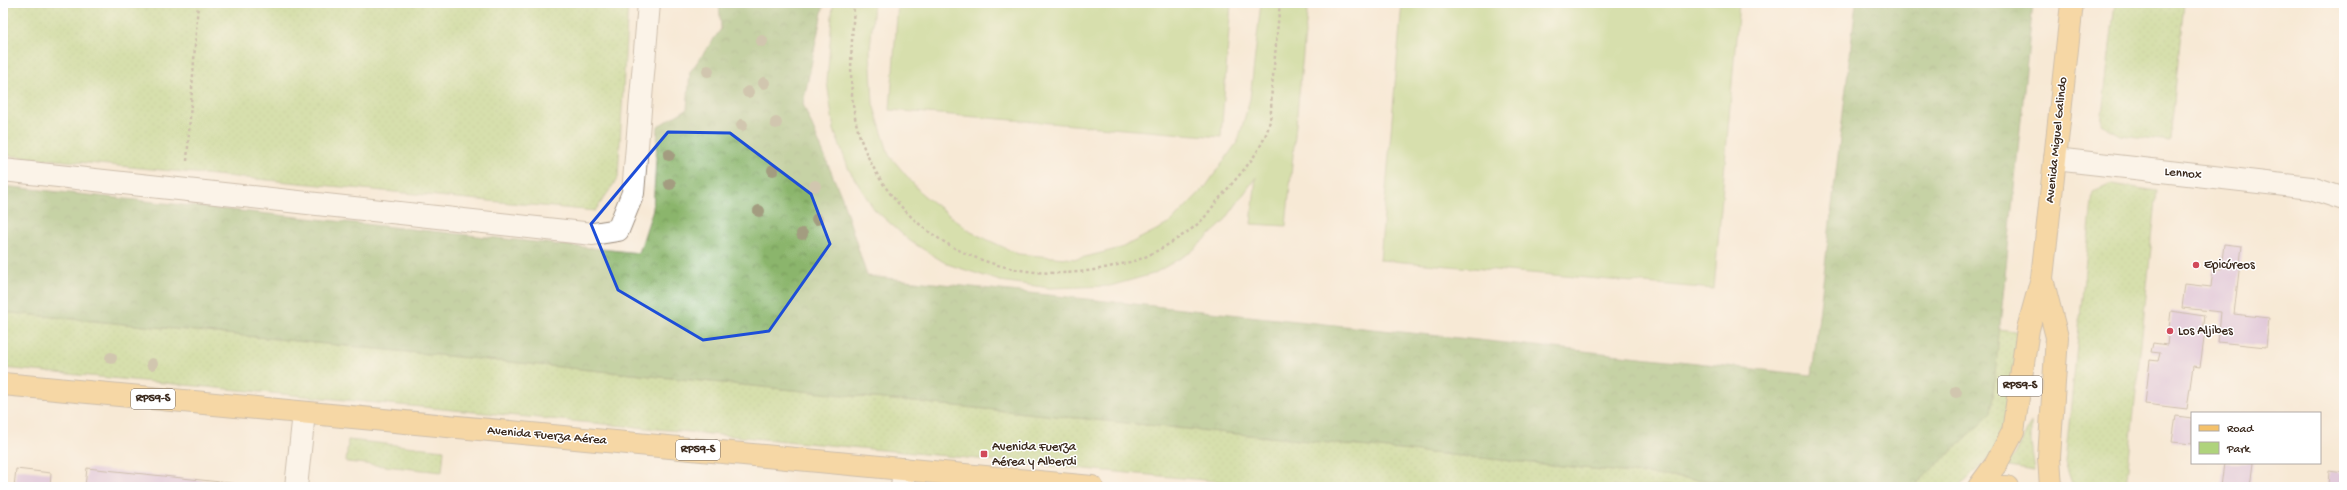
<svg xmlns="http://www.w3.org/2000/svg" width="2347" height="490" font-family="'Gochi Hand',sans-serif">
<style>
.grass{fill:url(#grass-dots);stroke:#757e4d}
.forest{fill:url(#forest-crowns);stroke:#637045}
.green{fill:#afd37c;stroke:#757e4d}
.building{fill:#c8a4e1}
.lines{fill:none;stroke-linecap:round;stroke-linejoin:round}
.minor-casing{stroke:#998a7a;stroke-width:24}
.major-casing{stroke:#998a7a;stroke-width:24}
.path{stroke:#998a7a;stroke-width:2.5;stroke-dasharray:3 3;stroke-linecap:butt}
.minor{stroke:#fff;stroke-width:22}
.major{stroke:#f4c16a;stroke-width:22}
.tree{fill:#a39c80}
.marked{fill:none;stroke:#1d4ed8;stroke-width:3;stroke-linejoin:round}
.poi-dot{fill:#d1495b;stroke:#fff;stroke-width:1.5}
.labels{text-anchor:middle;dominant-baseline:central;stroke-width:3;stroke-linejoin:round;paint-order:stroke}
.shield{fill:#fff;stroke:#766a62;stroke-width:1}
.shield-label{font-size:12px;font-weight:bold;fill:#3b2a1e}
.street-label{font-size:13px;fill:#3b2a1e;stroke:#fff}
.poi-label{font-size:13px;fill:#3b2a1e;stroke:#fff;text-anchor:start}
</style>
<defs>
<pattern id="grass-dots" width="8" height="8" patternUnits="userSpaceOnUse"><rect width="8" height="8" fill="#afd37c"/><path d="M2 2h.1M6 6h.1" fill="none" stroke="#97b56b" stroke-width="1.8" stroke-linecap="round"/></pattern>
<pattern id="forest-crowns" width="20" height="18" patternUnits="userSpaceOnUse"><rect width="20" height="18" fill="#8bb56c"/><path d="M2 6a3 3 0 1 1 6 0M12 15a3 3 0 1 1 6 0" fill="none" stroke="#739358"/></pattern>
</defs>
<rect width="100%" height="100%" fill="#fff"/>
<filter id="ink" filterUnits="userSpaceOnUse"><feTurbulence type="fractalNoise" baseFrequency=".025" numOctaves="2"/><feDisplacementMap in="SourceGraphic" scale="8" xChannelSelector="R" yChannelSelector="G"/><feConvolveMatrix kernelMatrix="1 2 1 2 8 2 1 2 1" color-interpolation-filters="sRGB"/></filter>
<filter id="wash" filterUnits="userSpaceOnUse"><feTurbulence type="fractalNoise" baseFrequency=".012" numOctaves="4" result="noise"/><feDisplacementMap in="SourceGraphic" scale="16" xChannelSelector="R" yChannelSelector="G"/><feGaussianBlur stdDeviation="0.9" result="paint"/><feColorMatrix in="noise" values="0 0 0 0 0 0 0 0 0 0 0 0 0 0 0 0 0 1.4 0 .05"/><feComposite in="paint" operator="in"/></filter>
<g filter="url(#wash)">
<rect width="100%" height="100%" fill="#f7e9d6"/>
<!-- grass -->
<path class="grass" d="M 3,3 L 628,3 L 618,178 L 595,211 L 3,155 Z
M 2115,3 L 2184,3 L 2170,141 L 2121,135 L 2101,124 Z
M 2112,184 L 2157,191 L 2126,487 L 2073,487 L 2065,462 L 2093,192 Z
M 3,312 L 1775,487 L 1278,487 L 3,368 Z
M 1999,329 L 2024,332 L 2006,428 L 1990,457 L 1967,480 L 1958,487 L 1913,487 L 1991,414 Z
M 2031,422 L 2031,442 L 2035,471 L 2003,466 L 2015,455 Z
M 348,440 L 444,450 L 442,472 L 346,462 Z"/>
<!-- forest -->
<path class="forest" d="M 719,3 L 824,3 L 803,104 L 842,198 L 867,276 L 1812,375 L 1856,3 L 2033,3 L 1991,414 L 1913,487 L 1775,487 L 3,312 L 3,186 L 639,253 L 653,209 L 658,126 L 687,109 L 690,72 L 721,29 Z"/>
<!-- green -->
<path class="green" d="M 833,3 L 874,3 L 870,50 L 873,104 L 889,155 L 922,194 L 971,232 L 1018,254 L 1077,259 L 1121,248 L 1170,223 L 1206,186 L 1238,141 L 1250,99 L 1261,3 L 1308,3 L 1286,226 L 1251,224 L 1256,177 L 1223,223 L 1191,252 L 1153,274 L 1110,286 L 1050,288 L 1000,281 L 947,264 L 910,241 L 874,209 L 849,170 L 834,130 L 827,82 Z
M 898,3 L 1231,3 L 1221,137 L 890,110 Z
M 1402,3 L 1739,3 L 1714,289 L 1380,260 Z"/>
<g id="blocks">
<!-- building -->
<path class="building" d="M 2224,244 L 2242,246 L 2234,314 L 2269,318 L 2266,347 L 2218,342 L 2221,312 L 2182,308 L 2185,284 L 2211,287 L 2213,268 L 2221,269 Z
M 2171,311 L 2204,316 L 2202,332 L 2205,332 L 2200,367 L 2193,366 L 2187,409 L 2145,404 L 2150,360 L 2158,361 L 2160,353 L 2151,352 L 2153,343 L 2167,345 Z
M 2176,416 L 2192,418 L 2192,444 L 2172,442 Z
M 2224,463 L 2253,463 L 2250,487 L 2221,487 Z
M 87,468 L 239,484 L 241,487 L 85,487 Z
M 16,469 L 51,473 L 50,487 L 14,487 Z
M 2329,471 L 2344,473 L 2344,487 L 2328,487 Z"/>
</g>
</g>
<g filter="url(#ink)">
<use href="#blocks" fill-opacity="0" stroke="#998a7a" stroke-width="1"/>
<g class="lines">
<defs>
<path id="minor" d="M 2055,159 L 2311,188 L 2344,199
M 3,170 L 593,234 L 618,230 L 633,193 L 649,3
M 296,487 L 304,413
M 902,487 L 904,469"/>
<path id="major" d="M 2042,279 L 2057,337 L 2049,458 L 2051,487
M 3,384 L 1092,487
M 1979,487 L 1996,464 L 2013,432 L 2028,329 L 2042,278 L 2072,3
M 1993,487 L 2007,487"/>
</defs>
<!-- minor casing -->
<use href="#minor" class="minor-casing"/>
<!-- major casing -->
<use href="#major" class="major-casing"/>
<!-- path -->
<path class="path" d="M 854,3 C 852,48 846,97 861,140 C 899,244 1009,292 1113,266 C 1122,264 1131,262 1140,259 C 1156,253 1192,231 1203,219 C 1210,211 1216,202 1223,194 C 1240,174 1262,152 1269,125 C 1272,113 1271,98 1272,86 C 1275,58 1277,31 1280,3
M 187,161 L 198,3"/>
<!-- minor -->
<use href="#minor" class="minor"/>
<!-- major -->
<use href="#major" class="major"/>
</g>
<!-- trees -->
<g class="tree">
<circle cx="762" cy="41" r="6"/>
<circle cx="708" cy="71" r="6"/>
<circle cx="764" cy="83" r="6"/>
<circle cx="748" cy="92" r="6"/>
<circle cx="776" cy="123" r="6"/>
<circle cx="742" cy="125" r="6"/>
<circle cx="669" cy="155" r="6"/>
<circle cx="773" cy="170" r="6"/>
<circle cx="670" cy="184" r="6"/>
<circle cx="815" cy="186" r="6"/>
<circle cx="759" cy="211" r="6"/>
<circle cx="817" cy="219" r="6"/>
<circle cx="802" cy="234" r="6"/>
<circle cx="111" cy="358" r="6"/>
<circle cx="152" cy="364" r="6"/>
<circle cx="1956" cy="392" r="6"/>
</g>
</g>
<!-- marked area -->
<path d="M0 0H2347V490H0ZM 668,132 L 730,133 L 811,194 L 830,244 L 769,331 L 703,340 L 618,290 L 591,224 Z" fill="#f7e9d6" fill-opacity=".55" fill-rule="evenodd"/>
<path class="marked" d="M 668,132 L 730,133 L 811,194 L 830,244 L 769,331 L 703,340 L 618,290 L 591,224 Z"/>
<!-- markers -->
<g class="poi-dot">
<circle cx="2196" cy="265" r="4"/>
<circle cx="2170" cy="331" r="4"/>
<rect x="980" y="450" width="8" height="8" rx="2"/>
</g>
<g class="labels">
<!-- shield labels -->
<g class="shield">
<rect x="1998" y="376" width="44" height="20" rx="3"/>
<rect x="131" y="389" width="44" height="20" rx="3"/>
<rect x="676" y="440" width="44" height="20" rx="3"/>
</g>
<g class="shield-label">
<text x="2020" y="386">RP59-S</text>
<text x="153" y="399">RP59-S</text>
<text x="698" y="450">RP59-S</text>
</g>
<!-- street labels -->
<g class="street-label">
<text transform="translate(2057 140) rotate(-84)">Avenida Miguel Galindo</text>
<text transform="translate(2183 174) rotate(6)">Lennox</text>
<text transform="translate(547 436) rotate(5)">Avenida Fuerza Aérea</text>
</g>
<!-- poi labels -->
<g class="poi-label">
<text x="2204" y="265">Epicúreos</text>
<text x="2178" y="331">Los Aljibes</text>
<text x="992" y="447">Avenida Fuerza<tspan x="992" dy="15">Aérea y Alberdi</tspan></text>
</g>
</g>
<!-- margin -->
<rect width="2347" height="490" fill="none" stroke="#fff" stroke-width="16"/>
<!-- legend -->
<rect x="2191" y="412" width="130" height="52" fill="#ffffff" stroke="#b1aaa5"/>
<rect x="2199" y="425" width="20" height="6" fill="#f4c16a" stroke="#b1aaa5"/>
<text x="2227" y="432" font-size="12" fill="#3b2a1e">Road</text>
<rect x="2199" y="442" width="20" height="12" fill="#afd37c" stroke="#b1aaa5"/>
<text x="2227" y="452" font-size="12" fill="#3b2a1e">Park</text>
</svg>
